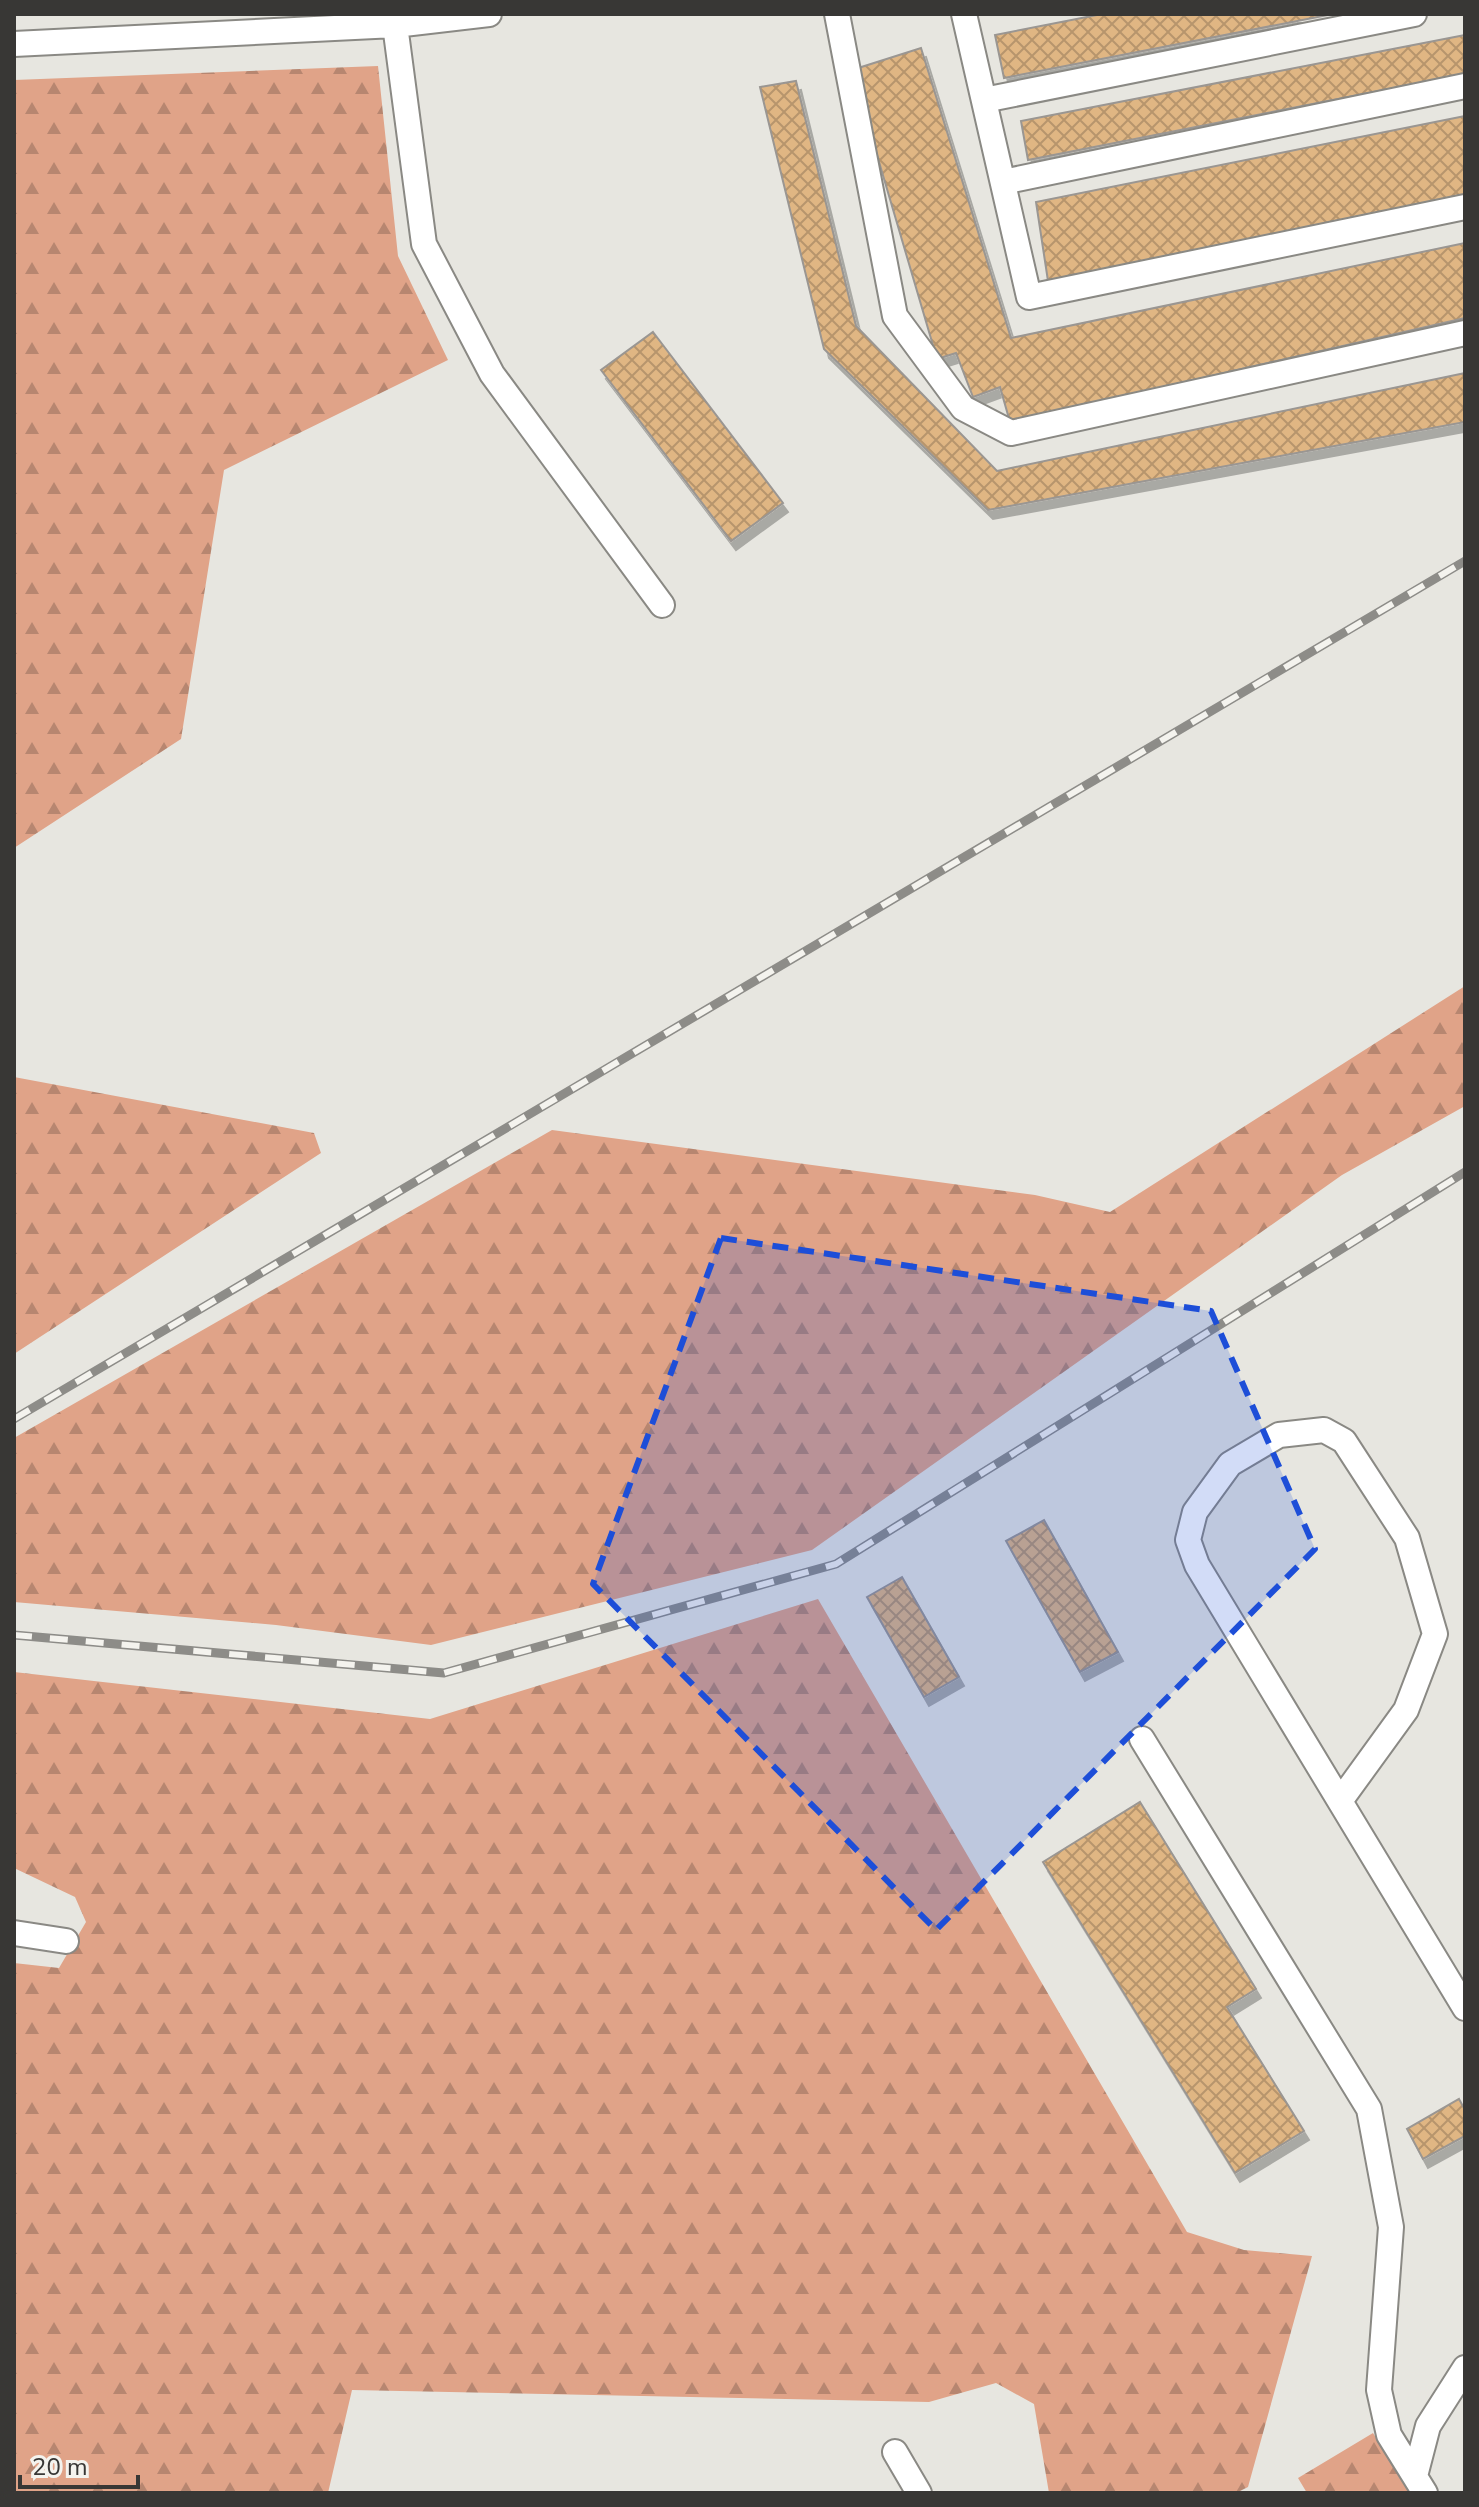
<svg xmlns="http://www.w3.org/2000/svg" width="1479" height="2507" font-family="'Nunito Sans',sans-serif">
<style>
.forest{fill:url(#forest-firs)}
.building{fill:url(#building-cross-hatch);stroke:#9a9692;stroke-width:2;filter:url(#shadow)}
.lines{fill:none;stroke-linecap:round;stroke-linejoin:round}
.lane-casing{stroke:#8a8984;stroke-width:28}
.lane{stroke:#fff;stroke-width:24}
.rail-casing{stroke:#8d8c88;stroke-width:9}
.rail{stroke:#f4f3ee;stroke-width:6;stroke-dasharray:18;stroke-linecap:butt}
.marked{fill:#1d4ed8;fill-opacity:0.2;stroke:#1d4ed8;stroke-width:6;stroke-dasharray:16 10;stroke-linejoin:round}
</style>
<defs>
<pattern id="forest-firs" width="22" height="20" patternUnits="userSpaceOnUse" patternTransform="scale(2)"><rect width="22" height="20" fill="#e0a388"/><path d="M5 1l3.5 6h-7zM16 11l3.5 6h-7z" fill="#b78670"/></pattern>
<pattern id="building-cross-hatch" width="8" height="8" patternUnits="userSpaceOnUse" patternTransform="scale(2)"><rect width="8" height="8" fill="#e0b683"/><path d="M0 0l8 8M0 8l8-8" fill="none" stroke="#b7956c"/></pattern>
<filter id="shadow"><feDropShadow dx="5" dy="9" stdDeviation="0" flood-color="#0004"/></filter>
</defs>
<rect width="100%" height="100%" fill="#e7e6e0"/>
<!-- forest -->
<path class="forest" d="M 378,66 L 398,256 L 448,360 L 224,470 L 181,739 L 14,848 L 14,80 Z
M 1465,986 L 1465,1106 L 1342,1175 L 812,1550 L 431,1645 L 276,1625 L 14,1602 L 14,1438 L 552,1130 L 1035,1195 L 1110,1212 Z
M 14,1077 L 314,1133 L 321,1153 L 14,1354 Z
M 818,1599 L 1187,2232 L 1244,2250 L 1312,2256 L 1248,2487 L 1236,2493 L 1049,2493 L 1034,2404 L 996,2383 L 929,2402 L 352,2390 L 328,2493 L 14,2493 L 14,1963 L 59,1968 L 86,1922 L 75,1897 L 14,1868 L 14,1672 L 430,1719 Z
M 1373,2433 L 1410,2493 L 1307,2493 L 1298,2478 Z"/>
<!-- building -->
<path class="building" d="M 1102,14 L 1333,14 L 1004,78 L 995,35 Z
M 1465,35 L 1465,74 L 1028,160 L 1021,121 Z
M 921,48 L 1011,338 L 1465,243 L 1465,318 L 1010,422 L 1000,387 L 973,397 L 956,353 L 937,359 L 852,70 Z
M 796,81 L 856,326 L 997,471 L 1465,373 L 1465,422 L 988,510 L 824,349 L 760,87 Z
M 1465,116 L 1465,195 L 1048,281 L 1036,202 Z
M 653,332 L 783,503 L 731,541 L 601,370 Z
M 1044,1520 L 1118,1652 L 1080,1672 L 1006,1541 Z
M 902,1577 L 959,1677 L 924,1697 L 867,1597 Z
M 1140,1802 L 1256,1989 L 1227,2007 L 1304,2131 L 1235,2173 L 1043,1862 Z
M 1459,2099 L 1465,2110 L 1465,2136 L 1423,2159 L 1407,2129 Z"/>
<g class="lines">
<defs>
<path id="lane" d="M 837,14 L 895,316 L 963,408 L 1011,433 L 1465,333
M 964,14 L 1029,297 L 1465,207
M 395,25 L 424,244 L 492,374 L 662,605
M 14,44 L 395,25 L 489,14
M 984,100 L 1414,14
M 1003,182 L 1465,86
M 1142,1739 L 1369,2109 L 1391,2227 L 1379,2390 L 1389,2435 L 1425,2493
M 1340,1801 L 1406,1710 L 1435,1634 L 1407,1538 L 1344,1441 L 1324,1430 L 1279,1435 L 1230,1464 L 1195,1512 L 1188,1540 L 1197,1565 L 1465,2008
M 14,1933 L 66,1941
M 895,2452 L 919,2493
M 1415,2476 L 1428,2426 L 1465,2368"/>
</defs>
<!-- lane casing -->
<use href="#lane" class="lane-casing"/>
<!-- lane -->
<use href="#lane" class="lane"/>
<defs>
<path id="rail" d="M 14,1419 L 1465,561
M 14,1635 L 444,1673 L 836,1564 L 1465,1172"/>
</defs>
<!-- rail casing -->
<use href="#rail" class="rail-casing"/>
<!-- rail -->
<use href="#rail" class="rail"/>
</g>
<!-- marked area -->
<path class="marked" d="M 721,1238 L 1211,1311 L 1315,1549 L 936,1930 L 593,1584 Z"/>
<!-- border -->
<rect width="1479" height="2507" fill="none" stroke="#383735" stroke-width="32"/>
<!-- scale -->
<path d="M20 2475v12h118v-12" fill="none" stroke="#383735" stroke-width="4"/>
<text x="32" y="2475" font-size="24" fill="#383735" stroke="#f4f3ee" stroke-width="6" paint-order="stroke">20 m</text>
</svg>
